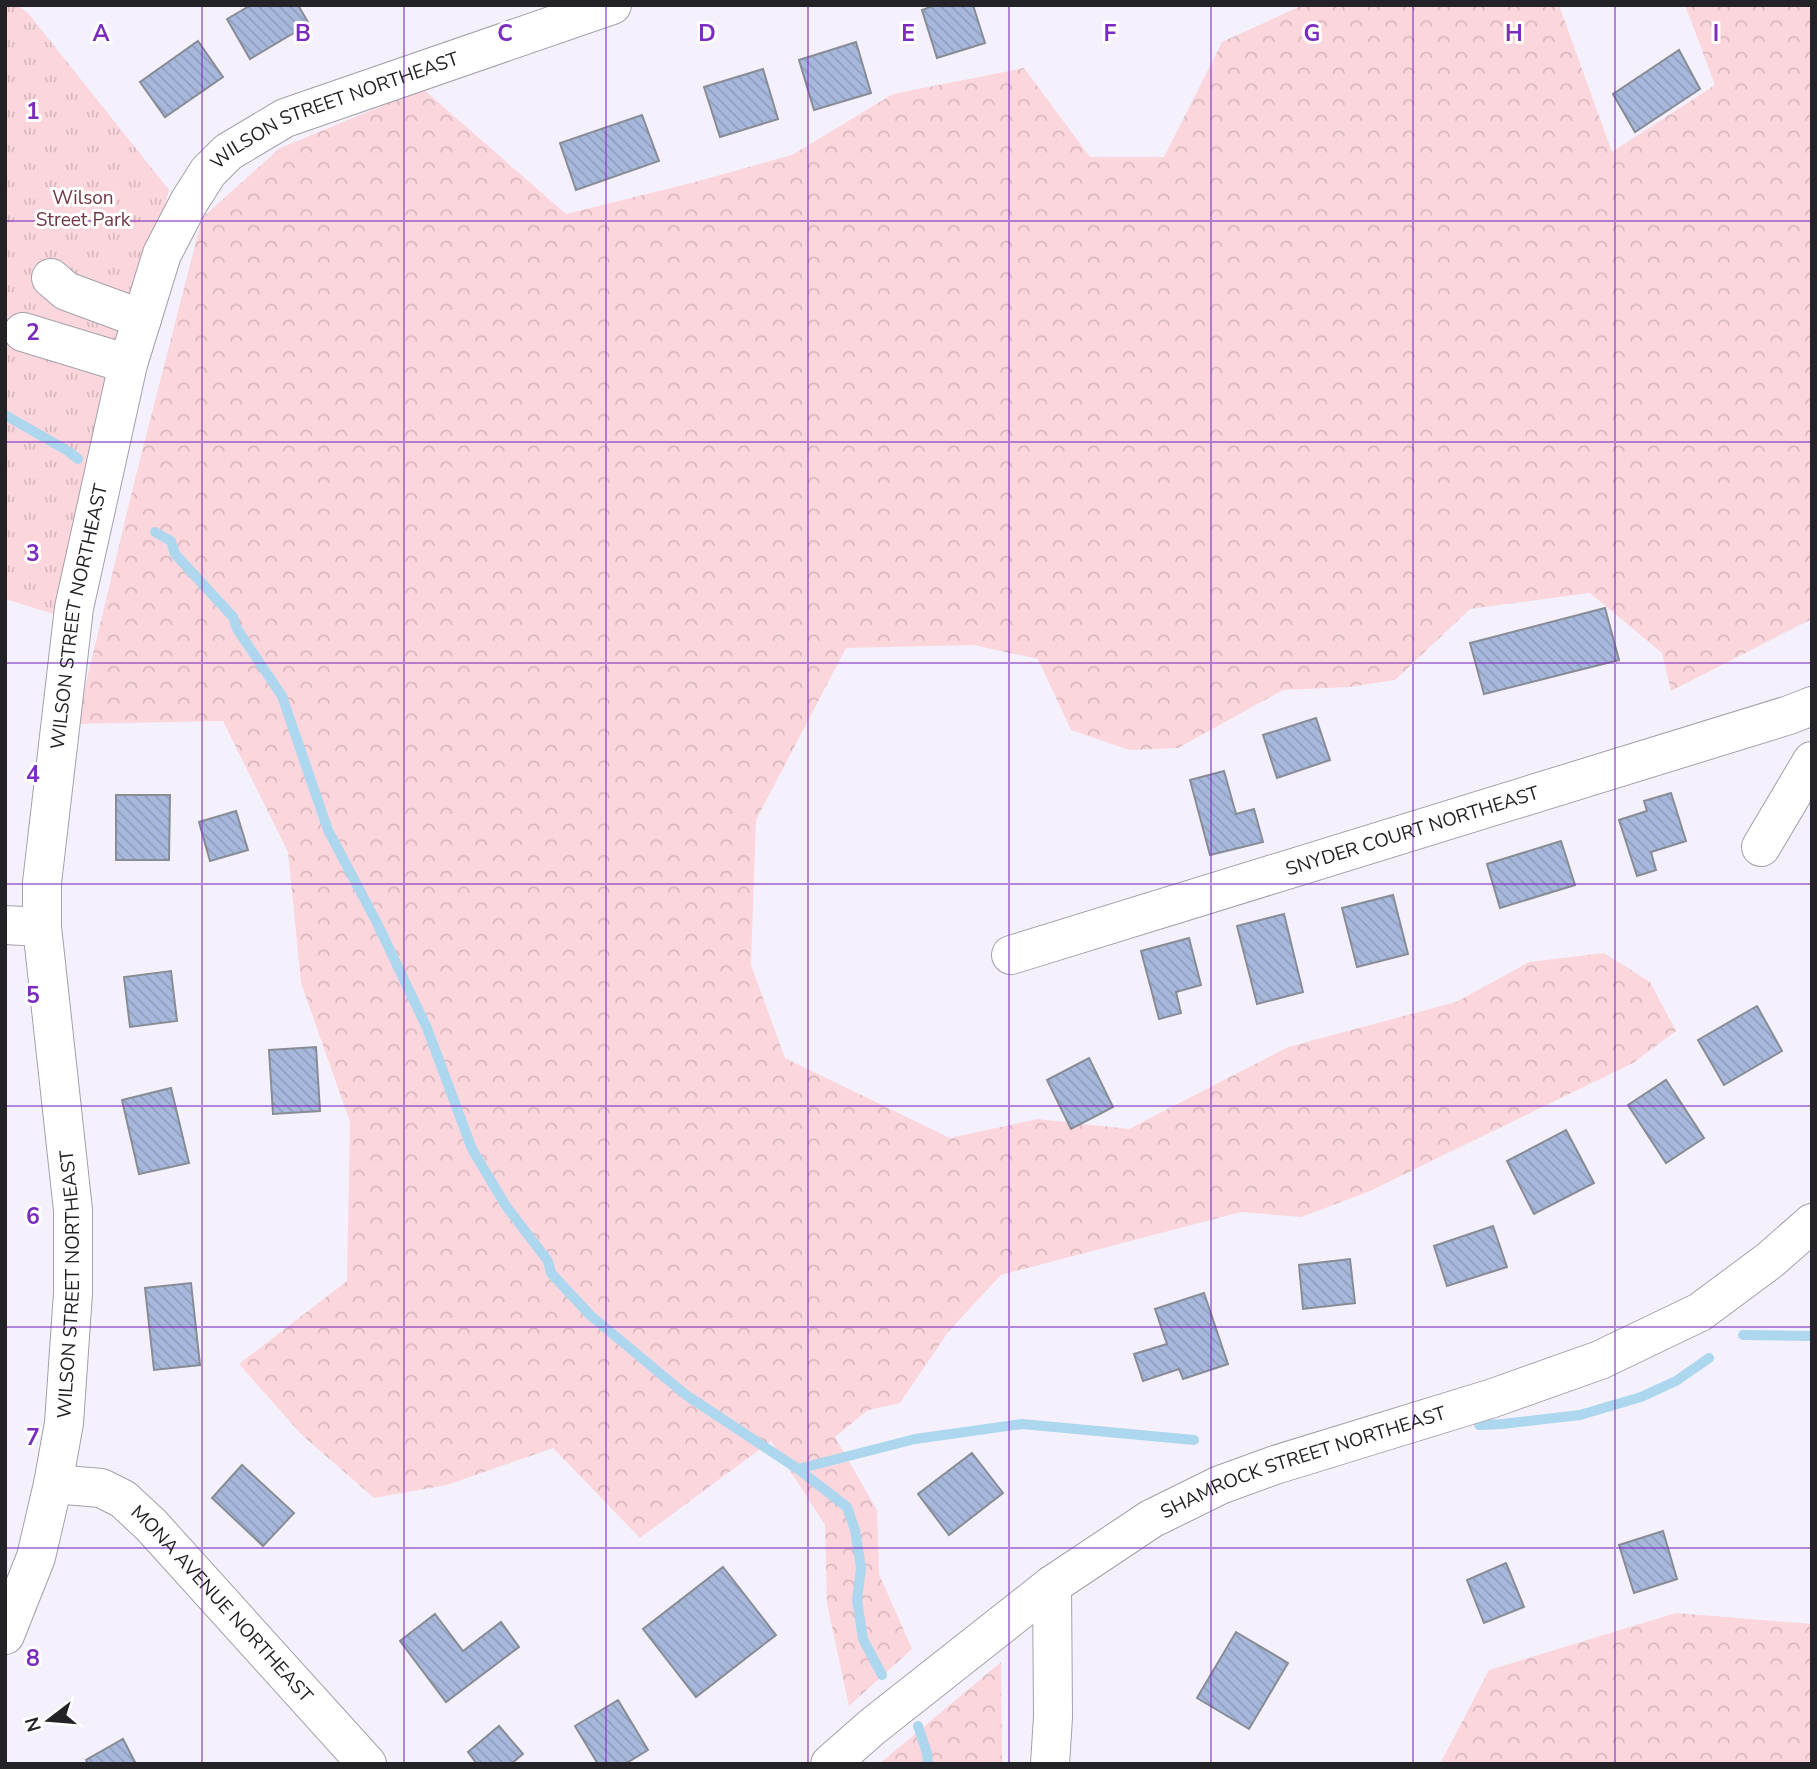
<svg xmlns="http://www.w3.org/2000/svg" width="1817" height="1769" font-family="'Nunito Sans',sans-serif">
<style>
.forest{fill:url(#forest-crowns)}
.park{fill:url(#park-tufts)}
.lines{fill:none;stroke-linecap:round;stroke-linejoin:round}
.stream{stroke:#add7ee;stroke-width:10}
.building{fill:url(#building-back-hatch);stroke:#888c95;stroke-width:2}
.minor-casing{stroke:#a3a0aa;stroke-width:40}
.minor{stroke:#fff;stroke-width:38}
.grid{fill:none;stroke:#7b2cbf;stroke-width:2;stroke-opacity:0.55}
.labels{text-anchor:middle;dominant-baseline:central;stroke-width:6;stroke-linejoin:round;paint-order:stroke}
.street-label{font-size:19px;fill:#232226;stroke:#fff}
.park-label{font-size:19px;fill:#723745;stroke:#fff}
.grid-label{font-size:23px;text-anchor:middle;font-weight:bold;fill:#7b2cbf;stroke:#fff;stroke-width:6;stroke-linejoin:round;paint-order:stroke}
</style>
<defs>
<pattern id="forest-crowns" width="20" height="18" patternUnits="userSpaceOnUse" patternTransform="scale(1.75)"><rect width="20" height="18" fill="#fbd7dd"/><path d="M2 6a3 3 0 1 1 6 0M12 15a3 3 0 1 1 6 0" fill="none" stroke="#d7b8be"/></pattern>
<pattern id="park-tufts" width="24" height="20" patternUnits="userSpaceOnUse" patternTransform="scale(1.75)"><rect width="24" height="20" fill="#fbd7dd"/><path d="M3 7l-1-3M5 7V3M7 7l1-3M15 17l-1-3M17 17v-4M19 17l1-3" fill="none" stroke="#d7b8be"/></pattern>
<pattern id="building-back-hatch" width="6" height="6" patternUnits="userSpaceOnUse" patternTransform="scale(1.75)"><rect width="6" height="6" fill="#a8b8dc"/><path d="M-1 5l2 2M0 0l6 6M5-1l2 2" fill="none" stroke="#909ebd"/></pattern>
</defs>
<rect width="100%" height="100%" fill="#f4f1fc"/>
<!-- forest -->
<path class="forest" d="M 1303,5 L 1559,5 L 1612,152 L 1715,85 L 1685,5 L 1812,5 L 1812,619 L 1671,691 L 1662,653 L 1590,593 L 1470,609 L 1395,680 L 1350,687 L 1283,690 L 1178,748 L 1129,750 L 1071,730 L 1038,659 L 974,645 L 846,648 L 756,820 L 751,965 L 785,1058 L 950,1138 L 1038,1119 L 1129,1129 L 1288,1047 L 1456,1002 L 1529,962 L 1604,953 L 1650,982 L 1676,1031 L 1633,1063 L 1368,1192 L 1301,1217 L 1241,1212 L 1001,1275 L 948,1332 L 900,1403 L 868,1410 L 835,1437 L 877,1510 L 879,1574 L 912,1649 L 849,1706 L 827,1604 L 825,1525 L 771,1441 L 640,1538 L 553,1448 L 447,1485 L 374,1498 L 301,1434 L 239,1364 L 347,1281 L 350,1122 L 301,983 L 288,852 L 223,721 L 76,724 L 136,475 L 202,218 L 280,148 L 423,89 L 566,214 L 695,182 L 792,155 L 893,94 L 1024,68 L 1090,157 L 1164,157 L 1222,42 Z
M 1676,1613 L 1812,1624 L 1812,1764 L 1440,1764 L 1489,1670 Z
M 1001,1661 L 1002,1764 L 879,1764 L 1001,1662 Z"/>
<!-- park -->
<path class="park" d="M 5,5 L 17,5 L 28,13 L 169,190 L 54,614 L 5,599 Z"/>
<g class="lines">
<!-- stream -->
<path class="stream" d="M 5,415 L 68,451 L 78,459
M 155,532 L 171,541 L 175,554 L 233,617 L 237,629 L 282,696 L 328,830 L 377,923 L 427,1028 L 472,1149 L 506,1206 L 548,1261 L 551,1273 L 590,1315 L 686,1395 L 798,1469 L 915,1439 L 1022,1424 L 1194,1440
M 1743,1335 L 1812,1336
M 1479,1425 L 1502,1424 L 1580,1415 L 1641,1397 L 1676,1381 L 1709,1358
M 798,1469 L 847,1507 L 855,1530 L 861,1568 L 857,1600 L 863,1639 L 882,1675
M 918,1726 L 927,1753 L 928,1764"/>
</g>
<!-- building -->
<path class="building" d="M 251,5 L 298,5 L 309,24 L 250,59 L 227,19 Z
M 935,5 L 973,5 L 985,43 L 937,58 L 922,10 Z
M 198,41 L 223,77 L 165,117 L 140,82 Z
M 856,42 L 871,93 L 814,110 L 799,60 Z
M 1679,50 L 1700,89 L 1635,132 L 1613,94 Z
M 763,69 L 778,119 L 720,137 L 704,87 Z
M 642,115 L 659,161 L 576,190 L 560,143 Z
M 1605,608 L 1619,660 L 1484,694 L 1470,643 Z
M 1316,718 L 1330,760 L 1277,778 L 1263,735 Z
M 1224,771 L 1236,814 L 1254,809 L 1263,842 L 1210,855 L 1190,780 Z
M 1671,793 L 1686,841 L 1651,852 L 1656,870 L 1637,876 L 1619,820 L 1647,811 L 1644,801 Z
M 116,795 L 170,795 L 169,860 L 116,860 Z
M 236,811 L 248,850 L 210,861 L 199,822 Z
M 1561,841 L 1575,885 L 1500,908 L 1487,864 Z
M 1393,895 L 1408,954 L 1357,967 L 1342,908 Z
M 1284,914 L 1303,992 L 1257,1004 L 1237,926 Z
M 1189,938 L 1201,985 L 1176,992 L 1181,1013 L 1159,1019 L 1141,951 Z
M 171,971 L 177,1021 L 130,1027 L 124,977 Z
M 1757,1006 L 1782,1051 L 1724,1085 L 1698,1040 Z
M 316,1047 L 320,1111 L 273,1114 L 269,1050 Z
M 1089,1058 L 1113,1107 L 1071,1129 L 1047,1080 Z
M 1666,1080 L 1704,1138 L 1666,1163 L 1628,1105 Z
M 171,1088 L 189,1163 L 139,1174 L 122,1100 Z
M 1566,1130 L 1594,1183 L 1534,1214 L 1507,1161 Z
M 1493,1226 L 1507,1267 L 1447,1286 L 1434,1246 Z
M 1350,1259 L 1355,1303 L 1303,1309 L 1299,1265 Z
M 191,1283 L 200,1365 L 154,1370 L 145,1288 Z
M 1204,1293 L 1228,1364 L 1183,1379 L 1179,1369 L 1143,1381 L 1134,1354 L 1167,1344 L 1155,1309 Z
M 972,1453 L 1003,1493 L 949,1535 L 918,1494 Z
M 242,1465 L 294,1513 L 263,1546 L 212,1498 Z
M 1663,1531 L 1677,1579 L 1634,1593 L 1619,1545 Z
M 1506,1563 L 1524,1607 L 1484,1623 L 1467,1580 Z
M 723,1567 L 776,1635 L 696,1697 L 643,1629 Z
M 435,1614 L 463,1651 L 501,1622 L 519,1647 L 446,1702 L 400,1641 Z
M 1236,1632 L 1288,1663 L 1249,1729 L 1197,1698 Z
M 618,1700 L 648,1750 L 625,1764 L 598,1764 L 575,1726 Z
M 499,1726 L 523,1754 L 511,1764 L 477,1764 L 468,1752 Z
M 123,1739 L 136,1764 L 88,1764 L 86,1760 Z"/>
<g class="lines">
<defs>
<g id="minor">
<path d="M 51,278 L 66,291 L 142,319"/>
<path d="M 23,332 L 128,364"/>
<path d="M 1761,847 L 1812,761"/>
<path d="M 5,925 L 42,927"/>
<path id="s1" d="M 1011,955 L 1789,715 L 1812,706"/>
<path id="s2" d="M 53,1484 L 101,1488 L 123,1499 L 151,1525 L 367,1764"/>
<path id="s3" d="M 5,1635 L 36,1557 L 53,1484 L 64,1423 L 73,1293 L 73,1210 L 42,927 L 42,883 L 74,608 L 128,364 L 162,254 L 189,202 L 208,172 L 228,152 L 285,118 L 612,5"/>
<path id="s4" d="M 830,1764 L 872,1727 L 1052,1585 L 1151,1519 L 1220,1485 L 1275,1465 L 1493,1398 L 1600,1360 L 1700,1312 L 1770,1260 L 1812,1223"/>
<path d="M 1050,1764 L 1053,1717 L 1052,1585"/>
</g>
</defs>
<!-- minor casing -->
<use href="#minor" class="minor-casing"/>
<!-- minor -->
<use href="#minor" class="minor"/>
</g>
<!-- grid -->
<path class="grid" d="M 202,5 L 202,1764M 404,5 L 404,1764M 606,5 L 606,1764M 808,5 L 808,1764M 1009,5 L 1009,1764M 1211,5 L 1211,1764M 1413,5 L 1413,1764M 1615,5 L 1615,1764M 5,221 L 1812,221M 5,442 L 1812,442M 5,663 L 1812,663M 5,884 L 1812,884M 5,1106 L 1812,1106M 5,1327 L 1812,1327M 5,1548 L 1812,1548"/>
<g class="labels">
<!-- street labels -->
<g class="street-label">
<text stroke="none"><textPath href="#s3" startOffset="1642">WILSON STREET NORTHEAST</textPath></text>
<text stroke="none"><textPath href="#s3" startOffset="1032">WILSON STREET NORTHEAST</textPath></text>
<text stroke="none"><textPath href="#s1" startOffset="420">SNYDER COURT NORTHEAST</textPath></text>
<text stroke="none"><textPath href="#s3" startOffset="360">WILSON STREET NORTHEAST</textPath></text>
<text stroke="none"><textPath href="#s4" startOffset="567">SHAMROCK STREET NORTHEAST</textPath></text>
<text stroke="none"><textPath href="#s2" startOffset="217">MONA AVENUE NORTHEAST</textPath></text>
</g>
<!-- park labels -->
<g class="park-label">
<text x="83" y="198">Wilson<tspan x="83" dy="22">Street Park</tspan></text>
</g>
</g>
<g class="grid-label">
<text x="101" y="41">A</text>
<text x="303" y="41">B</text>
<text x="505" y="41">C</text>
<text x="707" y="41">D</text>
<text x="908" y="41">E</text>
<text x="1110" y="41">F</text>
<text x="1312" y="41">G</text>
<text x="1514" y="41">H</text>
<text x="1716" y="41">I</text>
<text x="33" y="119">1</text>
<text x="33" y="340">2</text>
<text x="33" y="561">3</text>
<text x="33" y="782">4</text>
<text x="33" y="1003">5</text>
<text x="33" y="1224">6</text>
<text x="33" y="1445">7</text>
<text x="33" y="1666">8</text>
</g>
<!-- border -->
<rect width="1817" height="1769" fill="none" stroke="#232226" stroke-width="14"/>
<!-- north arrow -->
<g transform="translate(49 1720) rotate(254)" stroke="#ffffff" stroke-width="5" paint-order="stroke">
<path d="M0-5L12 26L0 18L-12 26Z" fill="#232226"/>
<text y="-10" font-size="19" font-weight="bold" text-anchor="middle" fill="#232226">N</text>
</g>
</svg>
